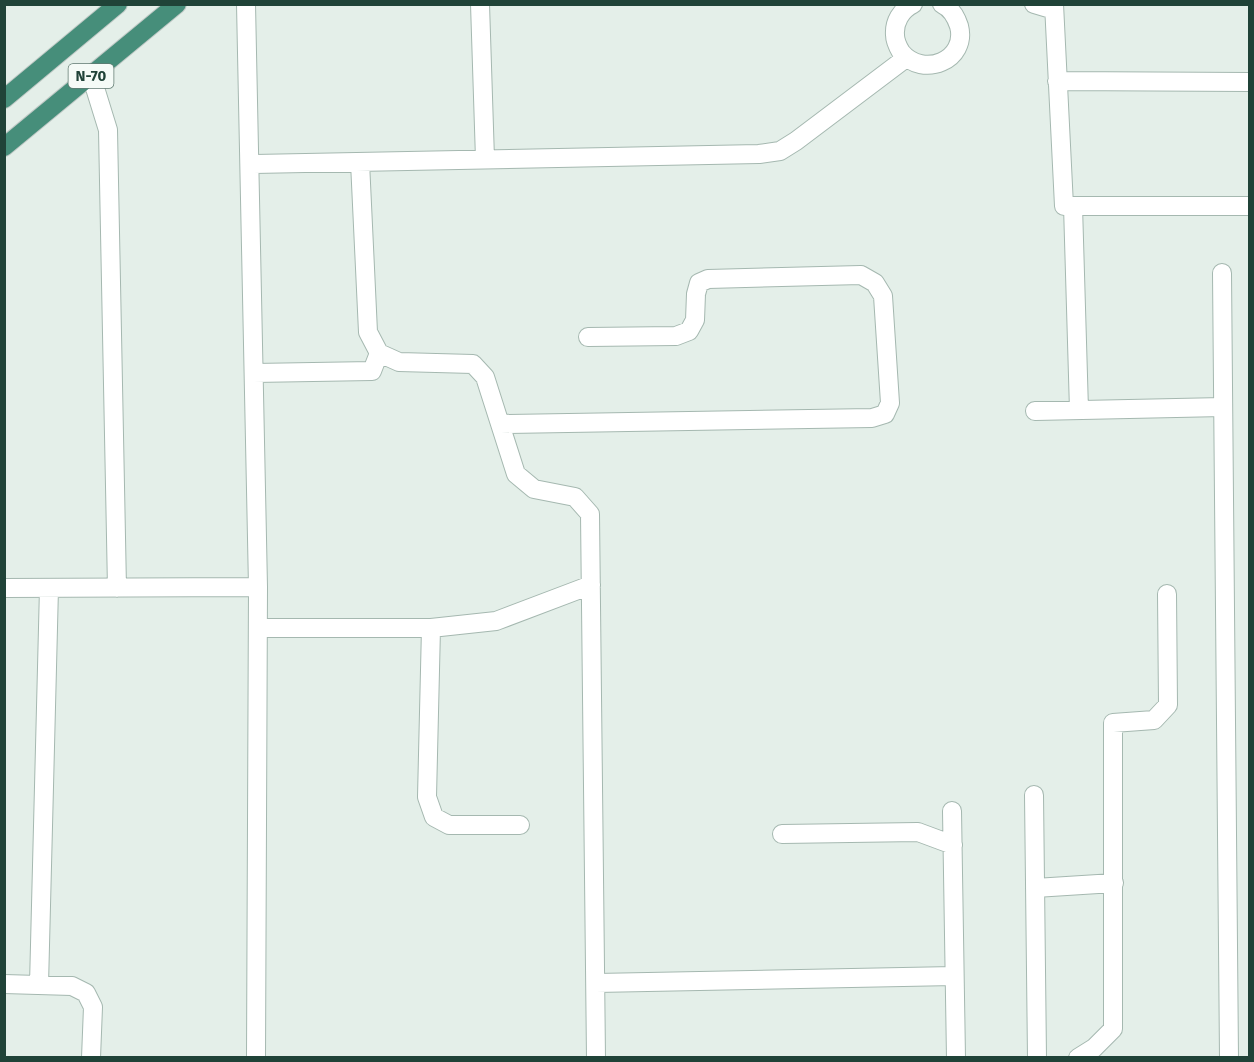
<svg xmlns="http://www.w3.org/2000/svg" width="1254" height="1062" font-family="'Fira Sans',sans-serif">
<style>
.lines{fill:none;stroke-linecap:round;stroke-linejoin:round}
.minor-casing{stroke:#a5b8b0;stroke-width:20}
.trunk-casing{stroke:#c1cac7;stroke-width:20}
.minor{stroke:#fff;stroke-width:18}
.trunk{stroke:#468e7a;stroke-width:18}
.labels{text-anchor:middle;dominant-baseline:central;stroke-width:4.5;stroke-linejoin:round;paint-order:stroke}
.shield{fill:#f5fbf7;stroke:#607a71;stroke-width:1.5}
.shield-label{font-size:15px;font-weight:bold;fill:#204338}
</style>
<rect width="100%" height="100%" fill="#e4efe9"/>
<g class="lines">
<defs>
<path id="minor" d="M 246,4 L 258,587 L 256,1058
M 480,4 L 485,159
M 913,4 C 901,10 894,22 895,35 C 895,41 898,47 901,52 C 923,79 968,60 959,26 C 956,17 951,8 942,4
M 1034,4 L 1054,10
M 1054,4 L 1064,206 L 1250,206
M 91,75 L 108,130 L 117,588
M 1057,81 L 1250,82
M 360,162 L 368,332 L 379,353 L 399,362 L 473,364 L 485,377 L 516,474 L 534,489 L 575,497 L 590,514 L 596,1058
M 250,164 L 759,154 L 780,151 L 796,141 L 906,58
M 1073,206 L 1079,410
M 1222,273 L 1229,1058
M 254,373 L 372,371 L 379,353
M 1035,411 L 1223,407
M 501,424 L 872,418 L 885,414 L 890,403 L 883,296 L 875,283 L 861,275 L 708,279 L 699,283 L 696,294 L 695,320 L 689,331 L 676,336 L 588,337
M 4,588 L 258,587
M 258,628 L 431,628 L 496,621 L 591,585
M 431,628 L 427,797 L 434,817 L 449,825 L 520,825
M 1034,795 L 1037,1058
M 952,811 L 956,1058
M 782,834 L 918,832 L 953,845
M 1035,888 L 1114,883
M 596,983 L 954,976
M 4,984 L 72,986 L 86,993 L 93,1007 L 91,1058
M 39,985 L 49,588
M 1078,1058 L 1094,1048 L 1113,1029 L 1113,723 L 1154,720 L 1168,705 L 1167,594"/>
<path id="trunk" d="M 4,99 L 118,4
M 4,147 L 177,4"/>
</defs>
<!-- minor casing -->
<use href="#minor" class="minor-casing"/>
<!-- trunk casing -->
<use href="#trunk" class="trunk-casing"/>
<!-- minor -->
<use href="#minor" class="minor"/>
<!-- trunk -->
<use href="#trunk" class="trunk"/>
</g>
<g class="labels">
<!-- shield labels -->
<rect class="shield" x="68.5" y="64" width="45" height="24" rx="4.5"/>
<g class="shield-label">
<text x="91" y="76">N-70</text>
</g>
</g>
<!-- border -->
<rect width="1254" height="1062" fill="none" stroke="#204338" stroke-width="12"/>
</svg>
